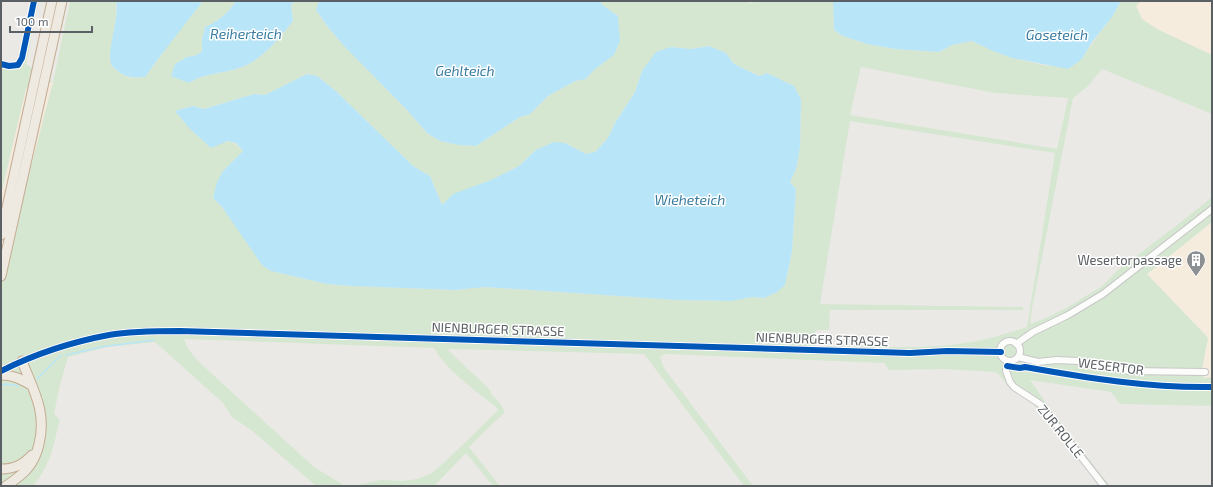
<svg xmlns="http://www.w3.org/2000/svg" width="1213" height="487" font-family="'Exo 2',sans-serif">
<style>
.commercial{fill:#f5ecde}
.green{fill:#d6e7d1;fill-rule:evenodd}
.sand{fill:#f3eadb}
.water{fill:#b8e6f8}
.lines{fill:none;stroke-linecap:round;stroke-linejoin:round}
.stream{stroke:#b8e6f8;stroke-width:1.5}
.minor-casing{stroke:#c7c7c7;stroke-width:8}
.highway-casing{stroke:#c3ac92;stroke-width:11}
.minor{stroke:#fcfcfb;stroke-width:6}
.highway{stroke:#eee9e1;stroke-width:9}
.cycleway-casing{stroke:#fff;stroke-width:8}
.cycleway{stroke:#0057b8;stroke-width:6}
.labels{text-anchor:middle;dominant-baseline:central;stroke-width:3;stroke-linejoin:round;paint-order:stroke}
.poi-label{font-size:13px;fill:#5b6064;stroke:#fff;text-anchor:end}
.street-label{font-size:13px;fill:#5b6064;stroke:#fff}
.water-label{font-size:14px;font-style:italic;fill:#397ba0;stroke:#fff}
</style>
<rect width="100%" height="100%" fill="#ebe9e6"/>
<!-- commercial -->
<path class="commercial" d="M 1141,1 L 1212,1 L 1212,55 L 1157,29 L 1142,19 L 1136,6 Z
M 1212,222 L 1212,377 L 1203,378 L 1202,369 L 1208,337 L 1147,274 Z"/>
<!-- green -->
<path class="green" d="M 31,1 L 38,1 L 26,64 L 53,82 L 70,1 L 116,1 L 116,20 L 112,44 L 112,66 C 125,78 128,79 145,77 L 161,55 L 201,2 L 236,1 C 228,13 219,21 205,27 L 202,40 L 202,50 L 197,55 L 187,57 L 189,83 C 204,73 222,74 239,68 C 261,61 279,39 293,21 L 291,5 L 295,1 L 319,1 L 316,10 L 328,27 L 344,46 L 407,110 L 427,133 L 440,141 L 459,145 L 476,146 L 520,117 L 530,114 L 548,96 L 575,81 L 586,79 L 594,70 L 618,16 L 600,4 L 601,1 L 746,1 L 750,3 L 763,1 L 833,1 L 834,30 L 843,36 L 867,44 L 895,49 L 939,52 L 952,45 L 972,41 L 993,51 L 1012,58 L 1048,66 L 1082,59 C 1094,38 1110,22 1121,1 L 1141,1 L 1136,6 L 1142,19 L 1157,29 L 1212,55 L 1212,114 L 1102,69 L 1088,86 L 1073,98 L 1032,309 L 1030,324 L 1046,318 L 1068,307 L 1102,286 L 1119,269 L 1181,222 L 1212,197 L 1212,222 L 1147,274 L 1208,338 L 1202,369 L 1204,378 L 1212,377 L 1212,406 L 1120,404 L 1111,392 L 1030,380 L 1059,421 L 1110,486 L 1101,486 L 1046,416 C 1039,412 1036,406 1030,401 C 1023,396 1015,393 1009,387 C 1003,381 1002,375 994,372 L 945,369 L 889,370 L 884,363 L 665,354 L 660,357 L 664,368 L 753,486 L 744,486 L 644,354 L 447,349 L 489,389 L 492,395 L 500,403 L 505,412 L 469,447 L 500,486 L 493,486 L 466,453 L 434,486 L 352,486 L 381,480 L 402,481 L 417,479 L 432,473 L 451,456 L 498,410 L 496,407 C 475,390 447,371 434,348 L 184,339 L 189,350 L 197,360 L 314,467 L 345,486 L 316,486 L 251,430 L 232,417 L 223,403 L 155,342 L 107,347 L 68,357 L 60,385 L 54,414 L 60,420 C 57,429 56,438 53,447 C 49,462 42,475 33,486 L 1,486 L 1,259 L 53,82 L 26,89 L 1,195 L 1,61 C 9,63 14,66 19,57 ZM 709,46 L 726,53 L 734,64 L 760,76 L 767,73 L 794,86 L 801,99 L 800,148 L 796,169 L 790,182 L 796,189 L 792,252 L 785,285 L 764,298 L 752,297 L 732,301 L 677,300 L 485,287 L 456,290 L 351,286 L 327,284 L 271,271 L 240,232 L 222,207 L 213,198 L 223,171 L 243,151 C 235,143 233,139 221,143 L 175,111 L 193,106 L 204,109 L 254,94 L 265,95 L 307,74 L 317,76 L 337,92 L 413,166 L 430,176 L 442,205 L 519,166 L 536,150 L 565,143 L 586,154 L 595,152 L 608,138 L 615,123 L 635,92 L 642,71 L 671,47 L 691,49 ZM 861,67 L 995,93 L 1068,98 L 1057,149 L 850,115 ZM 850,121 L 1055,153 L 1027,327 C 1002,335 977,343 950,345 C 906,349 860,346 816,346 L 813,343 L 816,330 L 829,330 L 830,310 L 1023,310 L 1023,307 L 820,304 Z"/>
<!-- sand -->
<path class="sand" d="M 53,82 L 7,259 L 1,259 L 1,195 L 26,89 Z"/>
<!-- water -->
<path class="water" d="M 116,1 L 203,1 L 161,55 L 145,77 C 134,78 125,78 117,70 C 115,68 113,67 112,66 C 105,54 120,18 116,1 Z
M 236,1 L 295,1 L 291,5 L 293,21 C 279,39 261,61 239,68 C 222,74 204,73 189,83 L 171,76 L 175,64 L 187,57 L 197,55 L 202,51 L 202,40 L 205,27 C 219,21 228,13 236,1 Z
M 319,1 L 601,1 L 601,4 L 618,16 L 620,41 L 614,55 L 594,70 L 586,79 L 575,81 L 548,96 L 530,114 L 520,117 L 476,146 L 459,145 L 440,141 L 427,133 L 407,110 L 344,46 L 328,27 L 316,10 Z
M 833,1 L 1121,1 L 1112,17 L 1092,42 L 1082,59 L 1068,69 L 1012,58 L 993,51 L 972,41 L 952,45 L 939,52 L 895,49 L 867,44 L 843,36 L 834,30 Z
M 709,46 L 726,53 L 734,64 L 759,76 L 767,73 L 794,86 L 801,99 L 800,148 L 796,169 L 790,182 L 796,189 L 792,252 L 785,285 L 777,292 L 764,298 L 752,297 L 732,301 L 677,300 L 485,287 L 456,290 L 351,286 L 327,284 L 271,271 L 262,265 L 222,207 L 213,198 L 217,182 L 223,171 L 243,151 L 236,143 L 228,141 L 211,148 L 190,129 L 175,111 L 193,106 L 204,109 L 254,94 L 265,95 L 307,74 L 317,76 L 337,92 L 413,166 L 430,176 L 442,205 L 453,194 L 491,180 L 519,166 L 536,150 L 554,142 L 565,143 L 586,154 L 595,152 L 608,138 L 615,123 L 635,92 L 642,71 L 656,52 L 671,47 L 691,49 Z"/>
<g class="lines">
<!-- stream -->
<path class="stream" d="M 66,355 L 101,347 L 154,340
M 37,379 L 58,358 L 61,356
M 1,386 L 6,384 L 19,386"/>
<defs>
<path id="minor" d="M1000 351a10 10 0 1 1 20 0a10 10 0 1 1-20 0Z
M 1016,344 L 1033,332 L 1068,315 L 1103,294 L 1212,209
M 1018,357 L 1038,362 L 1057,360 L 1078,361 L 1129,371 L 1205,372
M 1008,361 L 1006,371 L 1010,382 L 1014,387 L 1040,404 L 1104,486
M 1,371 C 35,354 71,342 109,335 C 132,331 157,331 180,331 L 910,353 L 947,351 L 1001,352"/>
<path id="highway" d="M 1,235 L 52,1
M 1,276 L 62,1
M 1,375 C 13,375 21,379 31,385
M 1,469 C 14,469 23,465 32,455
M 6,486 C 13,481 21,476 27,469 C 34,461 37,453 39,444 C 47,411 33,390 22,361"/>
</defs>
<!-- minor casing -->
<use href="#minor" class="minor-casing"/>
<!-- highway casing -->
<use href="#highway" class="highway-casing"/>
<!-- minor -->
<use href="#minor" class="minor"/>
<!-- highway -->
<use href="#highway" class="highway"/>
<defs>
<path id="cycleway" d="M 1,64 L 9,66 L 18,65 L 22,58 L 34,1
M 1007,366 L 1020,368 L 1025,367 C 1087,378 1149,388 1212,387
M 1,371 C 35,354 71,342 109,335 C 132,331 157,331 180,331 L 910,353 L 947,351 L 1001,352"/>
</defs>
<!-- cycleway casing -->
<use href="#cycleway" class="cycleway-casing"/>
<!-- cycleway -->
<use href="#cycleway" class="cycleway"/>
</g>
<!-- icons -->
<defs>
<symbol id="building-pin" viewBox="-11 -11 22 30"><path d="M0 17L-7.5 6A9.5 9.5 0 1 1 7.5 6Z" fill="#8d9092" stroke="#fff"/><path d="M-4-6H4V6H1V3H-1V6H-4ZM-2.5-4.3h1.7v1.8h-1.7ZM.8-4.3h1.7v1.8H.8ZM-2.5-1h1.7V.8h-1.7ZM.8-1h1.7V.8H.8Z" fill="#fff"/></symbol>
</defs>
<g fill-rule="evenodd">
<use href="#building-pin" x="1185" y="249" width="22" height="30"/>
</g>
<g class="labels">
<!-- poi labels -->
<g class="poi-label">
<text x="1182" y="260">Wesertorpassage</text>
</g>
<!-- street labels -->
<g class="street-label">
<text transform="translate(498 329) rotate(2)">NIENBURGER STRASSE</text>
<text transform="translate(822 339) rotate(2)">NIENBURGER STRASSE</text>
<text transform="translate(1111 366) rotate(7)">WESERTOR</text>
<text transform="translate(1061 431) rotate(51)">ZUR ROLLE</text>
</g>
<!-- water labels -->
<g class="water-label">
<text x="246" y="33">Reiherteich</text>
<text x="1057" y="34">Goseteich</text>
<text x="465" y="70">Gehlteich</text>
<text x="690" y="199">Wieheteich</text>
</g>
</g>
<!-- border -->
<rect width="1213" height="487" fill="none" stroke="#5b6064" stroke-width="4"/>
<!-- scale -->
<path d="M10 26v6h82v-6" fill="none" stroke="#5b6064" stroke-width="2"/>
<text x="16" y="26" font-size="12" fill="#5b6064" stroke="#ffffff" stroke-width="3" paint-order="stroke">100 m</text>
</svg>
